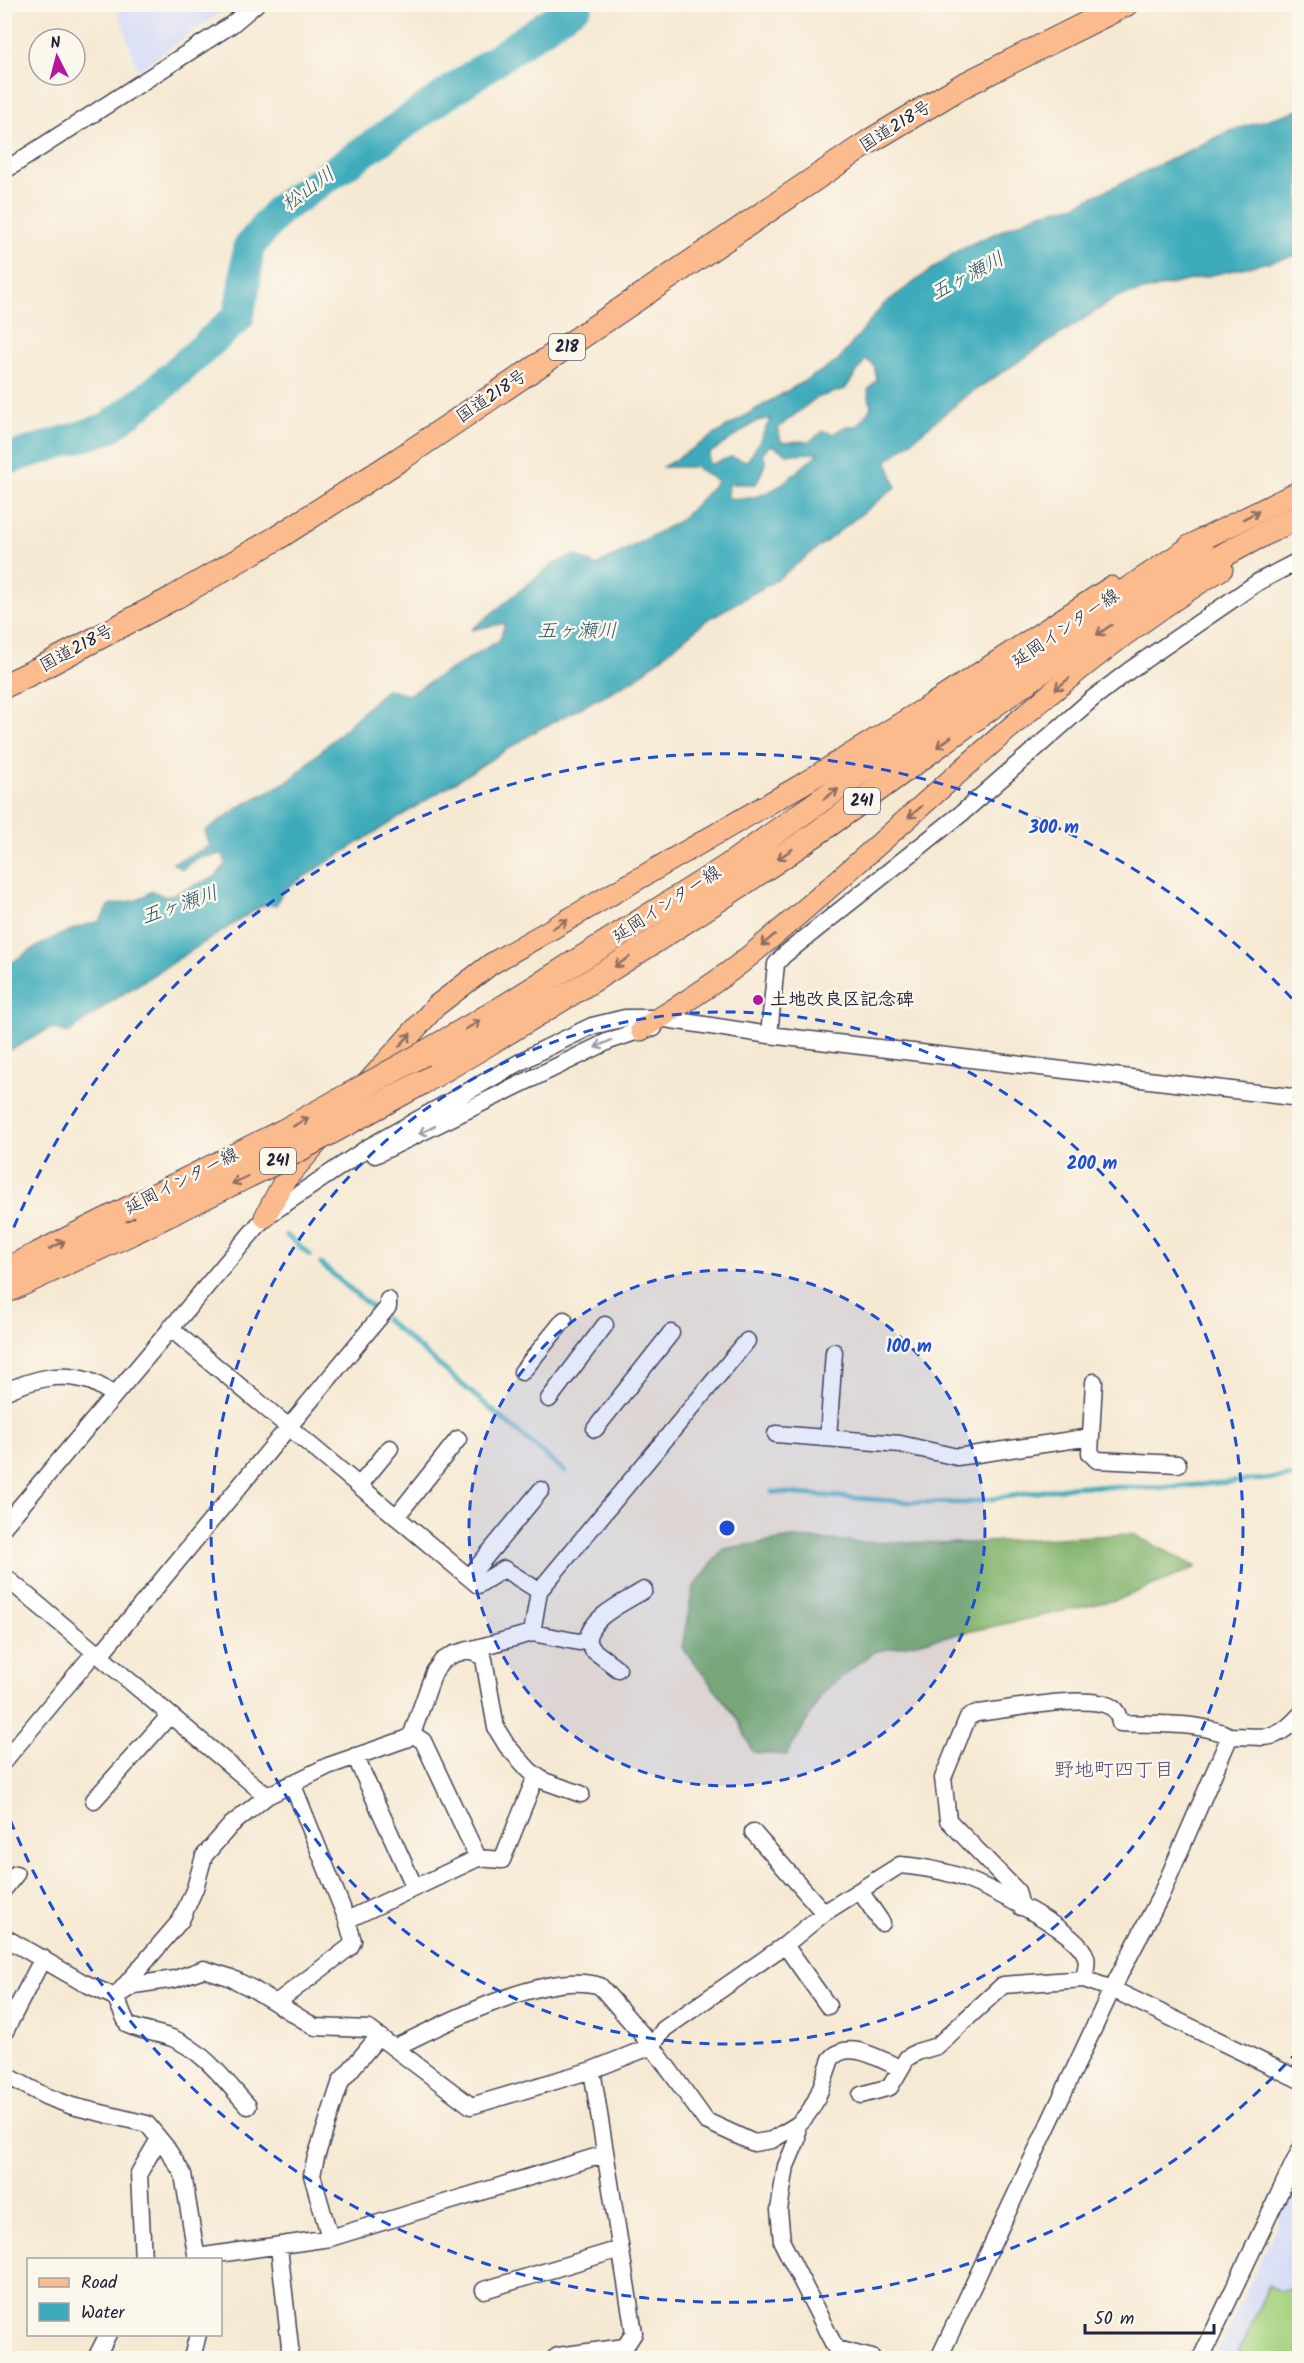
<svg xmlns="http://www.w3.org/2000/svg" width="1304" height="2363" font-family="Kalam,'Klee One',sans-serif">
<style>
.built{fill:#d2d9f9}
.green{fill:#a5d380;stroke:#647a5e;stroke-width:1.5}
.forest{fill:#84b56e;stroke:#536c54;stroke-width:1.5}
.water{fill:#3cabbb;stroke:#2f667b;stroke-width:1.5;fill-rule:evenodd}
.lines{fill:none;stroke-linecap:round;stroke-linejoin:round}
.stream{stroke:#3cabbb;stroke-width:5}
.river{stroke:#3cabbb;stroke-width:32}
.minor-casing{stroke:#424052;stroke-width:19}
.major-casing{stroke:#424052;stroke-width:23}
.highway-casing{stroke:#424052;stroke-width:26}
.minor{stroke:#fff;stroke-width:16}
.major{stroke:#fbbb8d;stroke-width:21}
.highway{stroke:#fbbb8d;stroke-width:24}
.highway-bridge-casing{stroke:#424052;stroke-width:26;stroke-linecap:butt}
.highway-bridge{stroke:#fbbb8d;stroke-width:24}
.oneway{stroke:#8e6e64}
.oneway2{stroke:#9c9ca7}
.ring{fill:none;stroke:#1d4ed8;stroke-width:3;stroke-dasharray:10 8}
.poi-dot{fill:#b5179e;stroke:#fbf7ec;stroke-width:2}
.labels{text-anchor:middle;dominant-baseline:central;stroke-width:5;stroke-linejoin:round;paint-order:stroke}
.shield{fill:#fbf7ec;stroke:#636270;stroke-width:1.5}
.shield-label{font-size:16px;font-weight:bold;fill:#22223b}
.street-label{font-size:18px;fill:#22223b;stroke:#fbf7ec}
.poi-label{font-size:18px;font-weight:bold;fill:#22223b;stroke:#fbf7ec;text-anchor:start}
.water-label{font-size:20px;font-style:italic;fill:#2c596e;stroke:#fbf7ec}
.neighbourhood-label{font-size:20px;fill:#524c73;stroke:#fbf7ec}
.centre{fill:#1d4ed8;stroke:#fbf7ec;stroke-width:3}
.ring-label{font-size:18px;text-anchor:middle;font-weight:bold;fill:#1d4ed8;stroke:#fbf7ec;stroke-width:5;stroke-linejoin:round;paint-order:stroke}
</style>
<rect width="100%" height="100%" fill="#fbf7ec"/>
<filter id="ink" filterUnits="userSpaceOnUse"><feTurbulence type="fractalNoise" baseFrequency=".0167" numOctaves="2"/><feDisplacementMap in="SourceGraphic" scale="12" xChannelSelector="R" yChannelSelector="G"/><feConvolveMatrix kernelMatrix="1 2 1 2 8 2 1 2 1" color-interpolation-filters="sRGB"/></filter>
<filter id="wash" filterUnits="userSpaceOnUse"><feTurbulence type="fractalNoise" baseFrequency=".008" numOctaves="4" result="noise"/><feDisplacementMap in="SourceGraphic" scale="24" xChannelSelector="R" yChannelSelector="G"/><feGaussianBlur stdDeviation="1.35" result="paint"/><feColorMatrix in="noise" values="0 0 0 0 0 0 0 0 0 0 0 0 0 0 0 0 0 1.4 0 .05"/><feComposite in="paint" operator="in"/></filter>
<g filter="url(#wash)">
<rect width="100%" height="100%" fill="#f6e9d3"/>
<!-- built -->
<path class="built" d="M 116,5 L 116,4 L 231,5 L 138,70 Z
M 1299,2178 L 1299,2358 L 1215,2358 L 1272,2236 Z"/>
<!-- green -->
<path class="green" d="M 1299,2282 L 1299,2358 L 1236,2358 L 1269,2285 L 1278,2291 L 1293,2288 Z"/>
<!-- forest -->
<path class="forest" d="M 1132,1534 L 1197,1567 L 1120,1599 L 874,1652 L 824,1691 L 787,1755 L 753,1752 L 737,1718 L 682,1647 L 693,1588 L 723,1549 L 793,1538 L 863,1542 L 969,1543 Z"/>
<!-- water -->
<path class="water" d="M 1299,110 L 1299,255 L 1117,297 L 966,396 L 887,461 L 896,487 L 778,579 L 707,620 L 635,679 L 538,730 L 283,890 L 276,905 L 263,905 L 115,999 L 69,1033 L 51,1028 L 5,1053 L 5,968 C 34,946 63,930 100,921 L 110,905 L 138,900 L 152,891 L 166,897 L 215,877 L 226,864 L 223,854 L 197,858 L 182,869 L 173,863 L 210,846 L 205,831 L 243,805 L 290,780 L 387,689 L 408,695 L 500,640 L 505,623 L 471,630 L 553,564 L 575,555 L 596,566 L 681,520 L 718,481 L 695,467 L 663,467 L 753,411 L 837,362 L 884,304 L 960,249 L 1041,213 L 1076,205 L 1227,132 ZM 866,359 L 874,366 L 877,380 L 868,390 L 871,407 L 858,426 L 846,426 L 833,434 L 824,431 L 810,441 L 781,442 L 778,428 L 816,398 L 845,389 ZM 771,418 C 763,433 758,448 747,461 L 731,457 L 709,465 L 709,454 L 757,421 ZM 771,445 L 788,454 L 818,453 C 790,478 769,503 728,498 L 729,484 L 756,484 L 766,463 L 762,453 Z"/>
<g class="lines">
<!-- stream -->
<path class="stream" d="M 286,1235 L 310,1255
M 321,1264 L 376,1311
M 385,1319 L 565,1472
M 772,1492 L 908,1502 L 964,1503 L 1078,1486 L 1161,1488 L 1300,1476"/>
<!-- river -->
<path class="river" d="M 4,460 L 108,428 L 156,391 L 238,317 L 245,283 L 248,248 L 279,210 L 577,4"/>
</g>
</g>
<g filter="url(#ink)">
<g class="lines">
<defs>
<path id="minor" d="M 4,171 L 231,25 L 256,4
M 769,1035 L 776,964 L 784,955 L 962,813 L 1092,699 L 1130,670 L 1258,582 L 1300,560
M 375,1155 L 609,1041 L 641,1030 L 654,1028
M 170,1328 L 478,1585 L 504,1569 L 539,1591 L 747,1341
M 522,1372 L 564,1320
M 1094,1382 L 1090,1453 L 1097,1460 L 1178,1464
M 4,1392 C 31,1380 59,1371 89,1381 C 98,1384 106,1390 114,1395
M 549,1399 L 605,1325
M 595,1429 L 671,1333
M 776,1434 L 900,1444 L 957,1457 L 1091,1437
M 828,1438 L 834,1352
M 359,1486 L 390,1448
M 396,1517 L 458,1439
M 4,1526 L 265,1217 L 369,1147 L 540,1051 L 592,1026 L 625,1018 L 659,1018 L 769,1035 L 1300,1098
M 4,1576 L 267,1796
M 469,1577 L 541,1490
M 532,1633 L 539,1591
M 468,1650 L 477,1653 L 484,1659 L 496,1728 L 507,1746 L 530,1771 L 544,1781 L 581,1794
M 99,1656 L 388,1307 L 388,1300
M 618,1669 L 593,1650 L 587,1640 C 592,1615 624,1603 644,1590
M 412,1734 L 423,1741 L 478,1858
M 355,1756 L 415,1888
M 4,1761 L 95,1652
M 94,1800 L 170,1715
M 753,1832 L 824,1913
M 4,1889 L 16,1874
M 860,1891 L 882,1923
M 1021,1907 L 1017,1891 L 948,1820 L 943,1778 L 968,1717 L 977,1713 C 1006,1710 1088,1693 1111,1707 C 1117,1710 1119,1717 1120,1723 C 1155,1725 1198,1721 1230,1736
M 347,1920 L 478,1858 L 502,1860 L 536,1776
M 4,1937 L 82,1982 L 115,1997 L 128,2025 C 142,2031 157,2033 172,2038 C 204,2051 225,2081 248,2106
M 785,1945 L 828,2006
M 121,1990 L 181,1920 L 195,1888 L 204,1856 L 231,1825 L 267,1796 L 328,1766 L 406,1739 L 412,1734 L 434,1672 L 442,1661 L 454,1654 L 532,1633 L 579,1642 L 587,1640
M 115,1997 L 134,1985 L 175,1979 L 204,1969 L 229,1977 L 253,1989 L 315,2027 L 369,2029 L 471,2106 L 592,2070 L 652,2046 L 664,2029 L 785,1945 L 824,1913 L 900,1865 C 921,1867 943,1870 963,1878 C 989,1888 1079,1931 1086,1957 C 1088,1963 1085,1973 1084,1979
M 276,2003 L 350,1947 L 353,1941 L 347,1920 L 292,1783
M 4,2033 L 43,1958
M 394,2048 C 443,2024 547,1969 600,1986 L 652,2046 L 706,2121 L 754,2143 L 772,2140 L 797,2125 L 797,2140 L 786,2166 L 779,2210 L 782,2242 L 836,2349 L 872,2358
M 4,2074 L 45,2096 L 72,2106 L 147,2124 L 166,2147 L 183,2174 L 197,2260
M 861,2095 L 890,2087 L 907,2058 L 917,2052 L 937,2046 L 1003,1985 L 1084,1979 L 1112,1989 L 1300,2080
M 797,2125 C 817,2109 822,2083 831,2059 C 848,2038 881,2060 900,2068
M 330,2238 L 312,2175 L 316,2157 L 341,2081 L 379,2036
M 279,2247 L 290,2347 L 288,2358
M 197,2257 L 330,2238 L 605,2154
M 143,2260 L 139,2173 L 159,2139
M 484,2290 L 620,2249
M 96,2358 L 108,2334
M 192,2358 L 198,2334
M 555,2358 L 558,2356 L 625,2347 L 634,2333 L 592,2070
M 939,2358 L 1112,1989 L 1160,1897 L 1230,1736 C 1267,1736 1274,1744 1300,1715
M 1201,2358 L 1300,2150"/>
<path id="major" d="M 1189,546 L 1300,491
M 641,1030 C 675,1008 711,987 742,962 C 903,832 1045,677 1222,569
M 369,1081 L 436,1006 L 491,964 L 801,785 L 932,704 L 1111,587
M 265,1217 L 284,1181 L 318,1142"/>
<path id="highway" d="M 4,686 L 37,670 L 175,597 L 277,538 L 400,459 L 872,140 L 962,86 L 1126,4
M 423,1054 L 504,1007 L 725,868 L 1008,668 L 1203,540
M 421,1083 C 556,1005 689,922 817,833 C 974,723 1125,598 1300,516
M 4,1271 L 136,1205
M 4,1292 L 131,1233"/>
</defs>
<!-- minor casing -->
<use href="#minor" class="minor-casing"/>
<!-- major casing -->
<use href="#major" class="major-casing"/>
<!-- highway casing -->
<use href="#highway" class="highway-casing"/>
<!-- minor -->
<use href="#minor" class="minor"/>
<!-- major -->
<use href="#major" class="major"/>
<!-- highway -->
<use href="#highway" class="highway"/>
<defs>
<path id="highway-bridge" d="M 136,1205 L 284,1131 L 423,1054
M 131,1233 L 276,1162 L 421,1083"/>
</defs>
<!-- highway-bridge casing -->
<use href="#highway-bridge" class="highway-bridge-casing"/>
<!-- highway-bridge -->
<use href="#highway-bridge" class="highway-bridge"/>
</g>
<!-- one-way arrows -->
<defs><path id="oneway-shaft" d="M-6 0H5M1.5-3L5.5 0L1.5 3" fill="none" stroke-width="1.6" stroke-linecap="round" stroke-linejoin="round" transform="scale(1.5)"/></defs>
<g class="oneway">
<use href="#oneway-shaft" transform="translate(1251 515) rotate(-27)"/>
<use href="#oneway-shaft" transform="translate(1104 630) rotate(146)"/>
<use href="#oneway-shaft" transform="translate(1062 684) rotate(141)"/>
<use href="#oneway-shaft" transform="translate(944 742) rotate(144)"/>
<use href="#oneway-shaft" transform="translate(831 794) rotate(-35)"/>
<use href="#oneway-shaft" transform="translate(915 812) rotate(139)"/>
<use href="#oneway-shaft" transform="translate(785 854) rotate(146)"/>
<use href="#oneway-shaft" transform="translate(560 924) rotate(-30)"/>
<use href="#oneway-shaft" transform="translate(768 940) rotate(140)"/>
<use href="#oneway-shaft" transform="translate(622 962) rotate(147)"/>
<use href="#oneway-shaft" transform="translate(473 1025) rotate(-30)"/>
<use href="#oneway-shaft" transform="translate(405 1040) rotate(-49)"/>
<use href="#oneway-shaft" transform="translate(301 1122) rotate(-29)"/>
<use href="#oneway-shaft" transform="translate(240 1180) rotate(154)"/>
<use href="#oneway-shaft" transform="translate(57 1245) rotate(-27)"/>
</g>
<g class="oneway2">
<use href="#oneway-shaft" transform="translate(603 1044) rotate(155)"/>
<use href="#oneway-shaft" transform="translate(427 1130) rotate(154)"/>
</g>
</g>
<!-- distance rings -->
<circle cx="727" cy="1528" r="258" fill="#1d4ed8" fill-opacity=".12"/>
<g class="ring">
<circle cx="727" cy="1528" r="258"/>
<circle cx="727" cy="1528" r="516"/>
<path d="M1298 2051A774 774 0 0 1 7 1812M7 1244A774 774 0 0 1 1298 1005"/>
</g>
<!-- markers -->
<circle class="poi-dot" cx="758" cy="1000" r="6"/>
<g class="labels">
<!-- shield labels -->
<g class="shield">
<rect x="549" y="334" width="36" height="26" rx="4.5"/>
<rect x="844" y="788" width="36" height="26" rx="4.5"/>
<rect x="260" y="1148" width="36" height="26" rx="4.5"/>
</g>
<g class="shield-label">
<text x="567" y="347">218</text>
<text x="862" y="801">241</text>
<text x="278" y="1161">241</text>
</g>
<!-- street labels -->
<g class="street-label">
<text transform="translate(896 127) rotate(-32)">国道218号</text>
<text transform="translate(492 397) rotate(-34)">国道218号</text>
<text transform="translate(1066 629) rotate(-34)">延岡インター線</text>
<text transform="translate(77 649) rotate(-28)">国道218号</text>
<text transform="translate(667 905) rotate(-33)">延岡インター線</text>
<text transform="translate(182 1182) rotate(-27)">延岡インター線</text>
</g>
<!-- poi labels -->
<g class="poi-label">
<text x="770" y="1000">土地改良区記念碑</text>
</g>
<!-- water labels -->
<g class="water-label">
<text transform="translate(309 190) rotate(-36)">松山川</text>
<text transform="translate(968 277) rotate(-28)">五ヶ瀬川</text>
<text x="577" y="632">五ヶ瀬川</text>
<text transform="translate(180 906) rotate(-19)">五ヶ瀬川</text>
</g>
<!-- neighbourhood labels -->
<g class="neighbourhood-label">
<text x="1114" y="1771">野地町四丁目</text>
</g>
</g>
<circle cx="727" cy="1528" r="9" class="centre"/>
<g class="ring-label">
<text x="1054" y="833">300 m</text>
<text x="1092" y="1169">200 m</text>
<text x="909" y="1352">100 m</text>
</g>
<!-- margin -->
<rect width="1304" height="2363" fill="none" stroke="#fbf7ec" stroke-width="24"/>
<!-- legend -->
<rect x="27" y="2258" width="195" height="78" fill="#fbf7ec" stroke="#a4a2a5" stroke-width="1.5"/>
<rect x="39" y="2278" width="30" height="9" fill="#fbbb8d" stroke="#a4a2a5" stroke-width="1.5"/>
<text x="81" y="2288" font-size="18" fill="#22223b">Road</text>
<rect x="39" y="2303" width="30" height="18" fill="#3cabbb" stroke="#a4a2a5" stroke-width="1.5"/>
<text x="81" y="2318" font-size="18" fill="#22223b">Water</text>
<!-- north arrow -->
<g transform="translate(57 57) rotate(354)"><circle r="28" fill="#fbf7ec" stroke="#a4a2a5" stroke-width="1.5"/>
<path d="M0-4.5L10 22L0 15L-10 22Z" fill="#b5179e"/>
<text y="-9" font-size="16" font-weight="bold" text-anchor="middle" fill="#22223b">N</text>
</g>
<!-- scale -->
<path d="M1085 2324v9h129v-9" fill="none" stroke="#22223b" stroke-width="3"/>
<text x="1094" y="2324" font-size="18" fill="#22223b" stroke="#fbf7ec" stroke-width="4.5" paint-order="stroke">50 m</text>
</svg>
